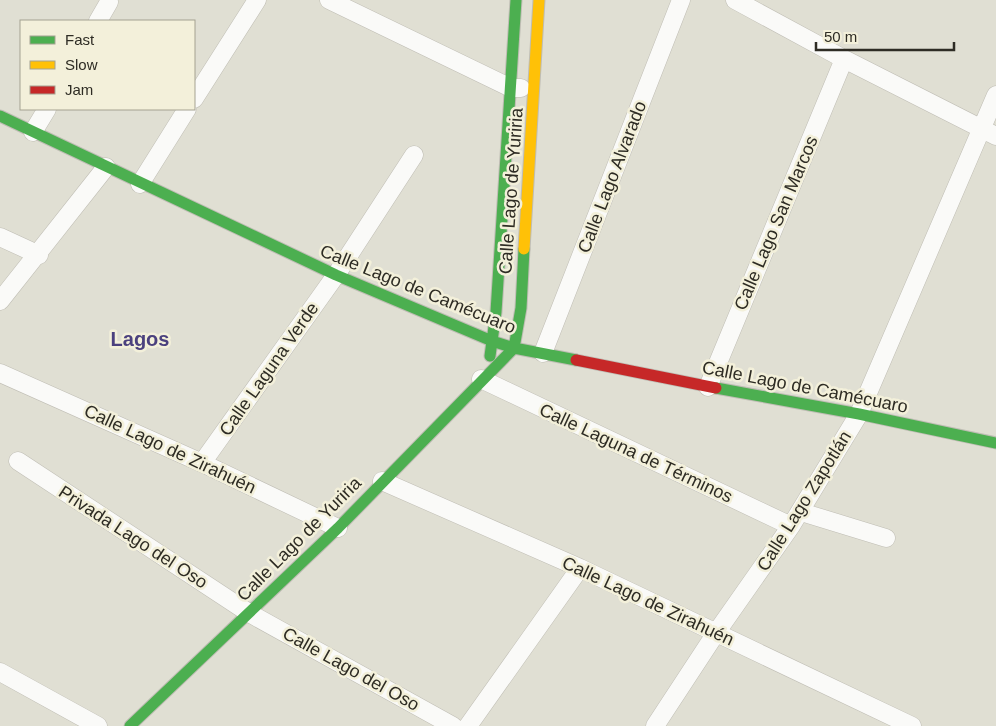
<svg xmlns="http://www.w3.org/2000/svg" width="996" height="726" font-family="Helvetica,sans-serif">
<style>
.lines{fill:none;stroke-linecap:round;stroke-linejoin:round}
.street-casing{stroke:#bfbdb4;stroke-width:19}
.fast-casing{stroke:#bfbdb4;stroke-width:13}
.slow-casing{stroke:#bfbdb4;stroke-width:13}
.jam-casing{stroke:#bfbdb4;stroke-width:13}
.street{stroke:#fafaf8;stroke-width:18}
.fast{stroke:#4caf50;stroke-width:11}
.slow{stroke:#ffc107;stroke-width:11}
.jam{stroke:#c62828;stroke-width:11}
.labels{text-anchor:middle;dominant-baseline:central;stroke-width:5;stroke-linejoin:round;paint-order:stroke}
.street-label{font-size:18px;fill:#2e2c24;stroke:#f3f0da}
.quarter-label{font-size:20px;font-weight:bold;fill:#4b417e;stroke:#f3f0da}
</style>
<rect width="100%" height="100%" fill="#e0dfd3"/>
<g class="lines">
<defs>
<path id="street" d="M 329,0 L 511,88 L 521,88
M 735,0 L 844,59 L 996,136
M 98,21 L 109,2
M 194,99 L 257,0
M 33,132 L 47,109
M 140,184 L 187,109
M 0,237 L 39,255
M 0,301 L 106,167
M 543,353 L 681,0
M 0,373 L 202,463 L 338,528
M 481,379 L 791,526
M 708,387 L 844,59
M 18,461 L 249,613 L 453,726
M 202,463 L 336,275 L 414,155
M 382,481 L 580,568 L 912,726
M 801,512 L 886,538
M 0,672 L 98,726
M 468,726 L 580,568
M 655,726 L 716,633 L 791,526 L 859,414 L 996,95"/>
<path id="fast" d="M 0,116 L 336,275 L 492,341 L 514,348 L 576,360
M 490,356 L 496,312 L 516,0
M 716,388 L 859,414 L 996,443
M 130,726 L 338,528 L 514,348 L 521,308 L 524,249"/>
<path id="slow" d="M 524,249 L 539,0"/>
<path id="jam" d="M 576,360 L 716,388"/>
</defs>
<!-- street casing -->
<use href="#street" class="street-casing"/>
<!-- fast casing -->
<use href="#fast" class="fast-casing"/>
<!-- slow casing -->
<use href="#slow" class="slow-casing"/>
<!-- jam casing -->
<use href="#jam" class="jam-casing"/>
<!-- street -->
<use href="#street" class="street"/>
<!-- fast -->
<use href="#fast" class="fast"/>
<!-- slow -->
<use href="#slow" class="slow"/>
<!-- jam -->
<use href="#jam" class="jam"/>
</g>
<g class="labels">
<!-- street labels -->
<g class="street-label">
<text transform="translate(612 177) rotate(-69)">Calle Lago Alvarado</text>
<text transform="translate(511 191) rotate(-86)">Calle Lago de Yuriria</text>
<text transform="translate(776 223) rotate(-67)">Calle Lago San Marcos</text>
<text transform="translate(418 289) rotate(22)">Calle Lago de Camécuaro</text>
<text transform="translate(269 369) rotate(-55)">Calle Laguna Verde</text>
<text transform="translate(805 387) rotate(11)">Calle Lago de Camécuaro</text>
<text transform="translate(170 449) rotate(25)">Calle Lago de Zirahuén</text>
<text transform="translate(636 453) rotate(25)">Calle Laguna de Términos</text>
<text transform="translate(804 501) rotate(-58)">Calle Lago Zapotlán</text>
<text transform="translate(133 537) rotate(33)">Privada Lago del Oso</text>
<text transform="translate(299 539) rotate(-45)">Calle Lago de Yuriria</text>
<text transform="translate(648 601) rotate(25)">Calle Lago de Zirahuén</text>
<text transform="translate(351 669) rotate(29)">Calle Lago del Oso</text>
</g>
<!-- quarter labels -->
<g class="quarter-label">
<text x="140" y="339">Lagos</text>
</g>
</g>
<!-- legend -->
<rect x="20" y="20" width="175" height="90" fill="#f3f0da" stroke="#a4a291"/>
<rect x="30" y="36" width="25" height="8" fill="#4caf50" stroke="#a4a291"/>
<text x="65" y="45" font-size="15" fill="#2e2c24">Fast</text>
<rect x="30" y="61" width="25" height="8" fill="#ffc107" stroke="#a4a291"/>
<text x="65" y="70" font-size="15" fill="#2e2c24">Slow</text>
<rect x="30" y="86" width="25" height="8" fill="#c62828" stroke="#a4a291"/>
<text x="65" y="95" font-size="15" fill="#2e2c24">Jam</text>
<!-- scale -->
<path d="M816 42v8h138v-8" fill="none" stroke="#2e2c24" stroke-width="2.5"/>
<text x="824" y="42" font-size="15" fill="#2e2c24" stroke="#f3f0da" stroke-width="4" paint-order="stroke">50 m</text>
</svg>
